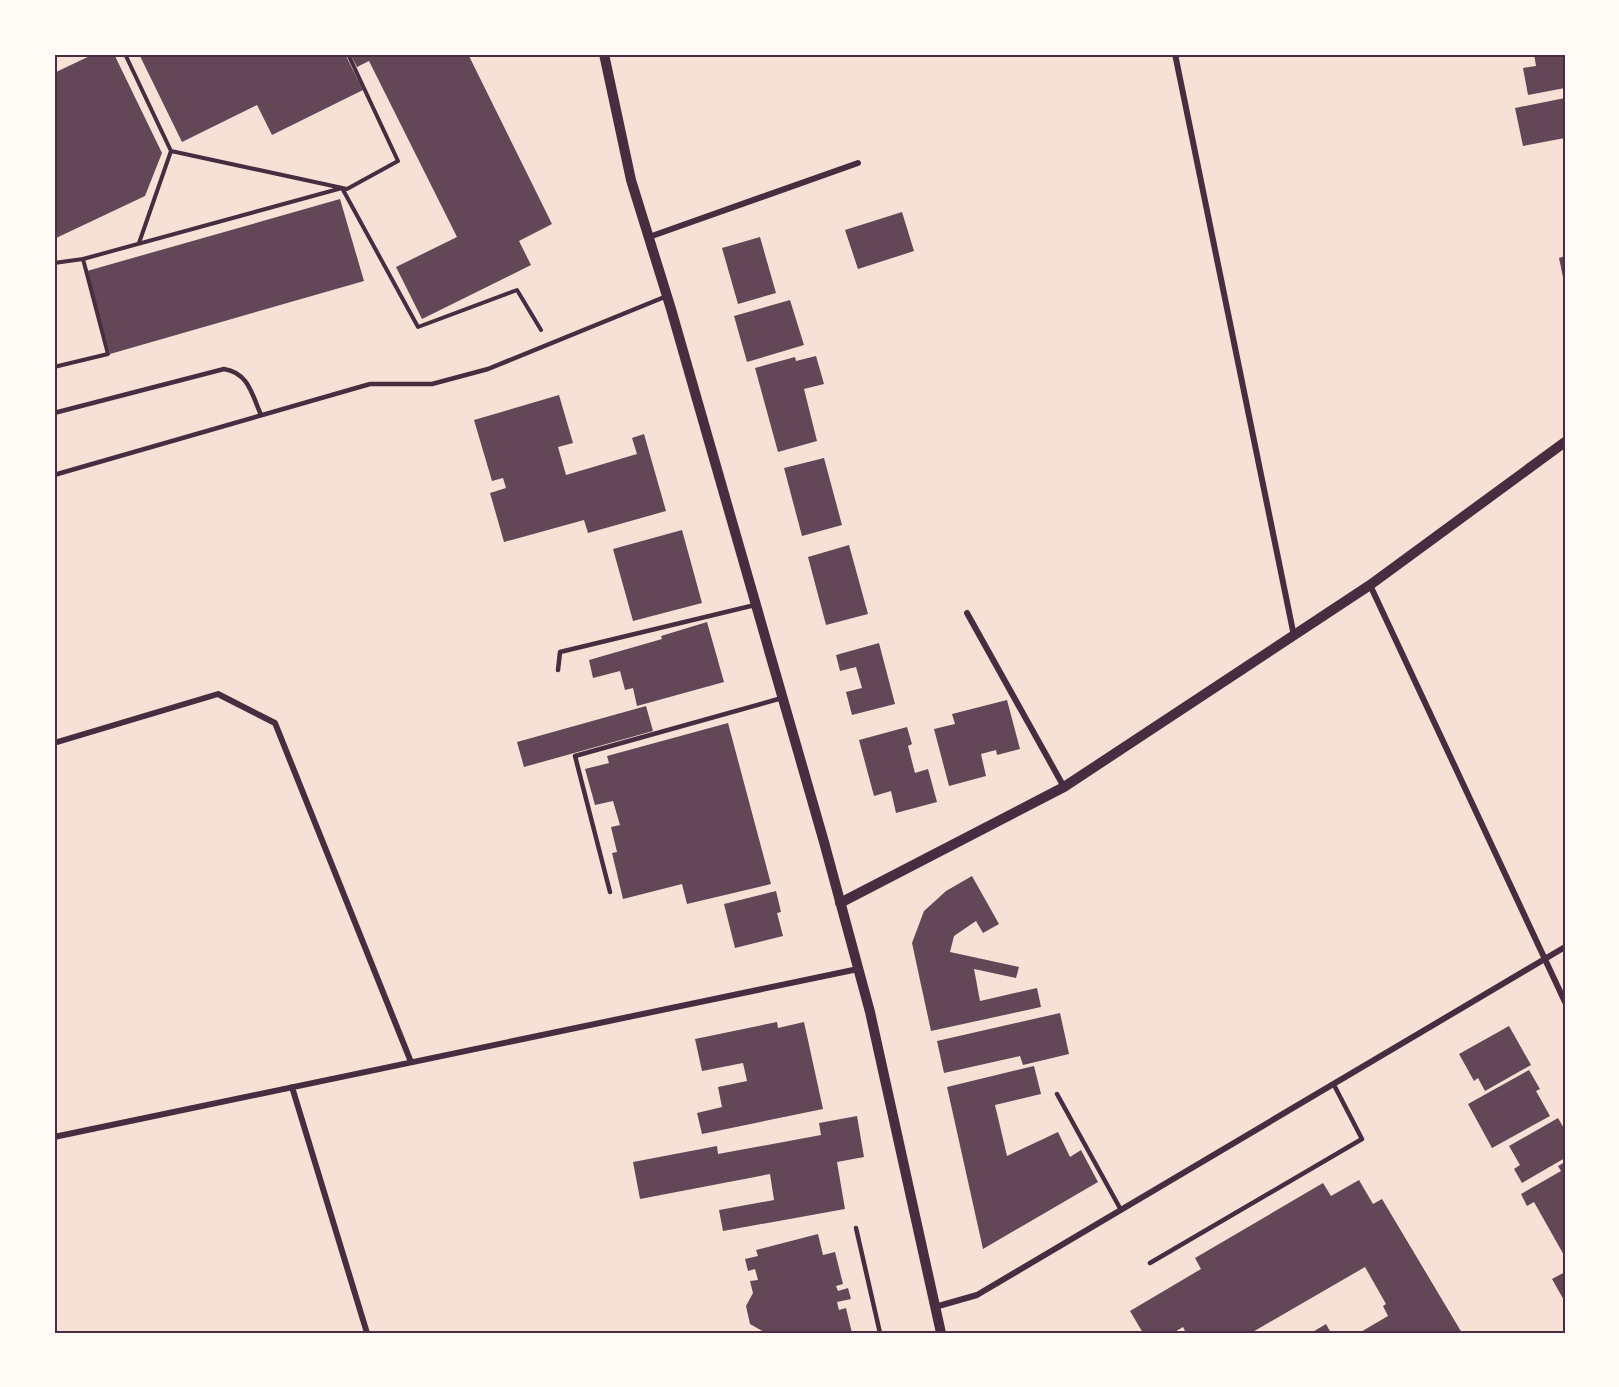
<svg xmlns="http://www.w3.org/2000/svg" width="1619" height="1387" font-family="Signika,sans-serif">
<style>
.building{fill:#644757}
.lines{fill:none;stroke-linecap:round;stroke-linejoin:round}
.path{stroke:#4a2c40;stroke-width:4}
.service{stroke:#4a2c40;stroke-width:4.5}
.minor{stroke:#4a2c40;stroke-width:6}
.tertiary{stroke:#4a2c40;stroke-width:10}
.neatline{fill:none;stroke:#4a2c40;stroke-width:2}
</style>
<rect width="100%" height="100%" fill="#f7e1d7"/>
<!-- building -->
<path class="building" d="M 94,54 L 114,54 L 162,153 L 145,196 L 54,239 L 54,73 Z
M 139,54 L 345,54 L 363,90 L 272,135 L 257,105 L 182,142 Z
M 350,54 L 468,54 L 552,224 L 519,241 L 531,265 L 422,319 L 396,267 L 457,237 L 369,61 L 357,67 Z
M 1534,54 L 1565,54 L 1565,88 L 1528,95 L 1523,68 L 1536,66 Z
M 1565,98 L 1565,138 L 1523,146 L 1515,108 Z
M 340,199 L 364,281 L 110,354 L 87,271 Z
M 902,212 L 914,251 L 858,269 L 845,230 Z
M 760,237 L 776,293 L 738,304 L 722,248 Z
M 1565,256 L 1565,282 L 1564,282 L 1559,258 Z
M 790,300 L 804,345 L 747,362 L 734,316 Z
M 816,356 L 824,384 L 804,389 L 817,441 L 778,452 L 755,368 L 795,357 L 796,361 Z
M 559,395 L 573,443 L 558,447 L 566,475 L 637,454 L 632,438 L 644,434 L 666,511 L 588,533 L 584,520 L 504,542 L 490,493 L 506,488 L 503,478 L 492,481 L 474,420 Z
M 824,458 L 842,525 L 802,536 L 784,468 Z
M 682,530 L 702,603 L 633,621 L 613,549 Z
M 849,545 L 868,614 L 826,625 L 808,557 Z
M 707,622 L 724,682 L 637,706 L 633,688 L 625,690 L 620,671 L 593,678 L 589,660 L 662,639 L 661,636 Z
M 879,643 L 895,704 L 852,715 L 846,692 L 862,688 L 856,667 L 840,671 L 836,655 Z
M 1007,700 L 1020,749 L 997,755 L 996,750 L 981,754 L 986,776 L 949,786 L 934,729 L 955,724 L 952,714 Z
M 646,706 L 653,731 L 524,767 L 517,742 Z
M 728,723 L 771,884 L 687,904 L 682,884 L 623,899 L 612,853 L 617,852 L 611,827 L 620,825 L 613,801 L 595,805 L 585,769 L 609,763 L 607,756 Z
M 907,727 L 912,744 L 908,746 L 915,773 L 928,769 L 937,802 L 896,813 L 891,791 L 874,796 L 859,740 Z
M 972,876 L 999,924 L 983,933 L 976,921 L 954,936 L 950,952 L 1019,967 L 1016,978 L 974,969 L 980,1001 L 1037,988 L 1041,1007 L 931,1031 L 912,943 L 924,911 L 946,891 Z
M 776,891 L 781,912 L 777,913 L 783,936 L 735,948 L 724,904 Z
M 1060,1013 L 1069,1054 L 1023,1065 L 1020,1056 L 944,1073 L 937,1041 Z
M 777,1022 L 778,1028 L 804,1022 L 823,1109 L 702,1134 L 697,1113 L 722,1107 L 718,1087 L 747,1081 L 743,1063 L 702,1071 L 695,1039 Z
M 1509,1026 L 1531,1065 L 1485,1091 L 1478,1078 L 1474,1081 L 1459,1054 Z
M 1034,1066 L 1041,1094 L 995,1105 L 1007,1156 L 1058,1132 L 1070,1157 L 1081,1150 L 1098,1182 L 983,1249 L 947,1087 Z
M 1529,1070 L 1540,1089 L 1536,1091 L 1550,1116 L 1492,1148 L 1468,1104 Z
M 857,1116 L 864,1157 L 837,1162 L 845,1209 L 723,1231 L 719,1210 L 774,1200 L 770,1174 L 640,1199 L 633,1162 L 717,1146 L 718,1154 L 821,1135 L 819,1123 Z
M 1558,1118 L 1565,1130 L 1565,1158 L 1522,1183 L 1514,1169 L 1520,1165 L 1509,1146 Z
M 1565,1162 L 1565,1257 L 1534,1202 L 1527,1206 L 1521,1194 L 1561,1171 L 1558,1166 Z
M 1359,1180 L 1373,1204 L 1382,1199 L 1462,1333 L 1359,1333 L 1388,1316 L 1383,1306 L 1386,1304 L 1365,1267 L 1251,1333 L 1186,1333 L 1183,1327 L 1173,1333 L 1143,1333 L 1130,1311 L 1201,1269 L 1195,1258 L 1323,1183 L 1331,1196 Z
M 818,1234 L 823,1255 L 835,1252 L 843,1284 L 836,1286 L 838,1291 L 848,1288 L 851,1299 L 837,1302 L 839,1310 L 846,1308 L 852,1333 L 766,1333 L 750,1324 L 746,1306 L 753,1293 L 750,1281 L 758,1280 L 755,1269 L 748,1271 L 745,1259 L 758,1256 L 756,1250 Z
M 1565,1272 L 1565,1302 L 1552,1279 Z
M 1326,1324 L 1331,1333 L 1311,1333 Z"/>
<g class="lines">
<!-- path -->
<path class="path" d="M 125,54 L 171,151
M 54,55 L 56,54
M 139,243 L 171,151 L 347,189 L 398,161 L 348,54
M 54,263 L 83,259
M 54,367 L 108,354 L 83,259 L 342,188 L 418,327 L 517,290 L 541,330"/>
<!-- service -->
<path class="service" d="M 54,413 L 224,369 C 249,373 252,395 261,415
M 54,475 L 370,384 L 432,384 L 488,369 L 667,296
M 558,670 L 560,652 L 755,605
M 610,892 L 575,756 L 782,698
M 1057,1094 L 1121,1210
M 856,1228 L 880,1333
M 1150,1263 L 1362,1139 L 1334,1085"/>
<!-- minor -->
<path class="minor" d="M 1175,54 L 1294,636
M 649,237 L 858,163
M 1370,585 L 1565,1002
M 967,613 L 1064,787
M 54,743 L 218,694 L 275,723 L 411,1062
M 292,1087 L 367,1333
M 54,1137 L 858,969
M 935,1307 L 977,1295 L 1565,947"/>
<!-- tertiary -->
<path class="tertiary" d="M 604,54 L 631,180 L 671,309 L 824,842 L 870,1012 L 941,1333
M 840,903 L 1064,787 L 1370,585 L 1565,442"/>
</g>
<!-- border -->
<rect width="1619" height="1387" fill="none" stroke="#fffaf5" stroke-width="111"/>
<rect x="56" y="56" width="1508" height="1276" class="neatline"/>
</svg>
